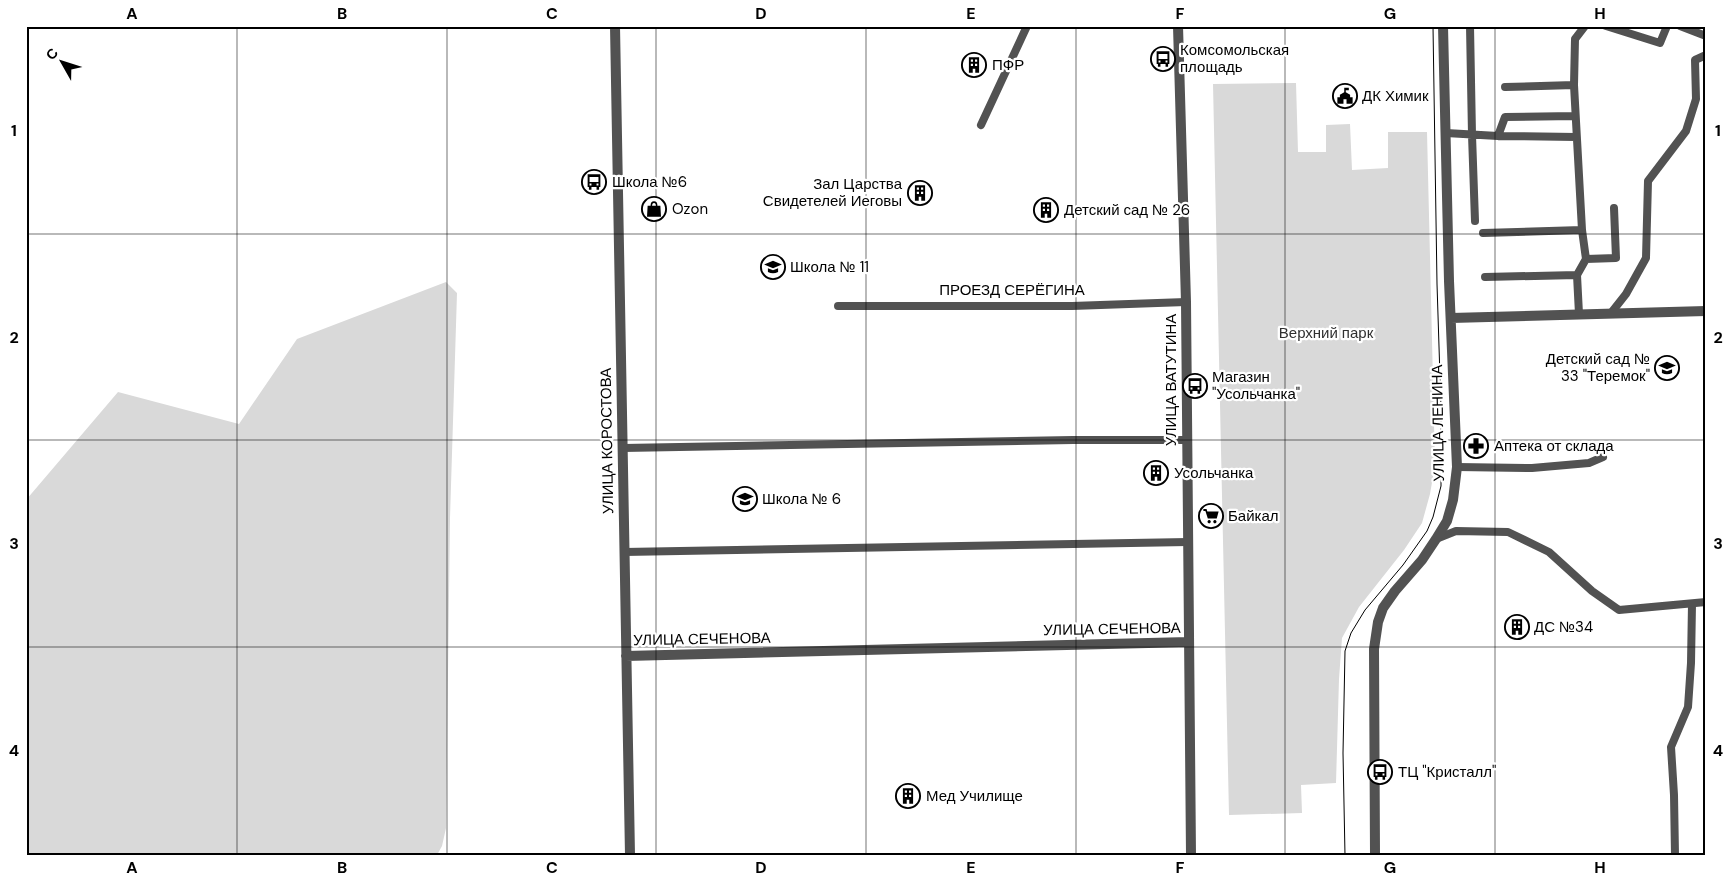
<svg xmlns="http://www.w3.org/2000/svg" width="1732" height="881" font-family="'DM Sans',sans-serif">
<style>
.green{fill:#d9d9d9}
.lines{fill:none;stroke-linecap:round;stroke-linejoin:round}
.minor{stroke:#525252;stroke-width:8}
.tertiary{stroke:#525252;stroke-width:10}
.tram{stroke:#000;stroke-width:1}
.grid{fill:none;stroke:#000;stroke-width:1;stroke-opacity:0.55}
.labels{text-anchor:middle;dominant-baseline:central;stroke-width:4.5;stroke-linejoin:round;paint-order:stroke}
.poi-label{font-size:15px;fill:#000;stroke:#fff;text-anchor:start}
.street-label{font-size:15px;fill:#000;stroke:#fff}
.park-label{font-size:15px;fill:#303030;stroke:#fff}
.neatline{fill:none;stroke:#000;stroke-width:2}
.grid-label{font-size:16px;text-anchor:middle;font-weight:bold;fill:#000}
</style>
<rect width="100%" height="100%" fill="#fff"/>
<!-- green -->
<path class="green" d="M 1296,83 L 1298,152 L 1326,152 L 1326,125 L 1350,124 L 1352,170 L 1388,168 L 1388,132 L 1427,132 L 1435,465 L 1430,494 L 1422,523 L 1404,550 L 1359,607 L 1342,638 L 1339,679 L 1336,783 L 1301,785 L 1302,813 L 1229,815 L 1213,84 Z
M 446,282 L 457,293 L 450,518 L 446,828 L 442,846 L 437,855 L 26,855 L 26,500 L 118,392 L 239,424 L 297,339 Z"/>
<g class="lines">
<!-- minor -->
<path class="minor" d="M 1470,26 L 1472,135 L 1475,221
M 1585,26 L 1575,39 L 1574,85 L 1582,230 L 1586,259
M 1606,26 L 1660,43 L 1667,26
M 1680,26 L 1706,36
M 1505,87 L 1574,85
M 981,125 L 1027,26
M 1446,133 L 1498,136 L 1576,137
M 1498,136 L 1505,117 L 1575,116
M 1483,233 L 1582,230
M 1485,277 L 1577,275
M 838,306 L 1072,306 L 1186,302
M 1611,313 L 1626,294 L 1646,258 L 1648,181 L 1686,131 L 1696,99 L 1695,60 L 1706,55
M 1579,314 L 1577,275 L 1586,259 L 1616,258 L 1614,208
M 623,448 L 1073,440 L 1186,440
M 1457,467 L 1532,468 L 1589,463 L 1603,457
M 1436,539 L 1456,531 L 1508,532 L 1549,552 L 1592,591 L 1619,610 L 1706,602
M 624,552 L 1188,542
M 1675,855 L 1674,795 L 1671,747 L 1688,707 L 1691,663 L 1692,604"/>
<!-- tertiary -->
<path class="tertiary" d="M 615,26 L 630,855
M 1178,26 L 1186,302 L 1191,855
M 1451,318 L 1706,311
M 626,656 L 1189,642
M 1375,855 L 1374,649 L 1378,622 L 1383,608 L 1395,591 L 1422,560 L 1436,539 L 1447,521 L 1453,500 L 1457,467 L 1449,281 L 1443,26"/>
<!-- tram -->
<path class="tram" d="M 1345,855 L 1343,753 L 1345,651 L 1351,633 L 1365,610 L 1403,565 L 1427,531 L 1433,517 L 1441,486 L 1441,409 L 1437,284 L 1433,26"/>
</g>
<!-- grid -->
<path class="grid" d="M 237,26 L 237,855M 447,26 L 447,855M 656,26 L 656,855M 866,26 L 866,855M 1076,26 L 1076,855M 1285,26 L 1285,855M 1495,26 L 1495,855M 26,234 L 1706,234M 26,440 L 1706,440M 26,647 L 1706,647"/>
<!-- icons -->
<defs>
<symbol id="bus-ring" viewBox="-11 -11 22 22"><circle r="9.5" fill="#fff" stroke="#000" stroke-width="1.5"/><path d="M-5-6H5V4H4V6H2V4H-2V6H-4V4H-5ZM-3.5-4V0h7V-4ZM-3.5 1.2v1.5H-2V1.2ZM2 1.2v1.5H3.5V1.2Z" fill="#000"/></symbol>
<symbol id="building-ring" viewBox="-11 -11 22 22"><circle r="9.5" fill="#fff" stroke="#000" stroke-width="1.5"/><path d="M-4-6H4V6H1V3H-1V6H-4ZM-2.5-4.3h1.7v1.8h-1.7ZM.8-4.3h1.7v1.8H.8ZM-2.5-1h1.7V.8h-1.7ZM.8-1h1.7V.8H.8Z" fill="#000"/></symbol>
<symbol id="civic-ring" viewBox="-11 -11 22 22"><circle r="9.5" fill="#fff" stroke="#000" stroke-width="1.5"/><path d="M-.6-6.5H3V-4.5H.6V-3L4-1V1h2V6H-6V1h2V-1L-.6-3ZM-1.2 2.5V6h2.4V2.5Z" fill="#000"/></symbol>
<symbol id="shop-ring" viewBox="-11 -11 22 22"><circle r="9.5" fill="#fff" stroke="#000" stroke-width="1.5"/><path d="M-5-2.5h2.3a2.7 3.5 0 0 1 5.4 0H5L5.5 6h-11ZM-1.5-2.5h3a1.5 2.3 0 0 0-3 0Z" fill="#000"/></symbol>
<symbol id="school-ring" viewBox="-11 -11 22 22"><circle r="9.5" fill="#fff" stroke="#000" stroke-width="1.5"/><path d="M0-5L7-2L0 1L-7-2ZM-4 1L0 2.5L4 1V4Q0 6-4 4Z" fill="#000"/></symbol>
<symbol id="pharmacy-ring" viewBox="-11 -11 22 22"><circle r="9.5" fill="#fff" stroke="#000" stroke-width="1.5"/><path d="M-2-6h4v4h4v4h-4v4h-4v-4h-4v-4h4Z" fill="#000"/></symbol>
<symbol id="supermarket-ring" viewBox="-11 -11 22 22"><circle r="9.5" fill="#fff" stroke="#000" stroke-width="1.5"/><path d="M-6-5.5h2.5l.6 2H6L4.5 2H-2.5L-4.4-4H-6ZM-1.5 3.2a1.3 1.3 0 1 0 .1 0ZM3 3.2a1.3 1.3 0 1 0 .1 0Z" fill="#000"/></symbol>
</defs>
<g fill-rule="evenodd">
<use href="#bus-ring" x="1149" y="45" width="28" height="28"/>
<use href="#building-ring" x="960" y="51" width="28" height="28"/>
<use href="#civic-ring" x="1331" y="82" width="28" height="28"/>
<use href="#bus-ring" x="580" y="168" width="28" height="28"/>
<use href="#building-ring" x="906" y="179" width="28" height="28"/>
<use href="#shop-ring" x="640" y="195" width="28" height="28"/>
<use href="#building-ring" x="1032" y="196" width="28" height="28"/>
<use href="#school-ring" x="759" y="253" width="28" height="28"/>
<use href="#school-ring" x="1653" y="354" width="28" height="28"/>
<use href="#bus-ring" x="1181" y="372" width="28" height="28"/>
<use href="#pharmacy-ring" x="1462" y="432" width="28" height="28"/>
<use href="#building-ring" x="1142" y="459" width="28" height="28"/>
<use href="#school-ring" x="731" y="485" width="28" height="28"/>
<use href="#supermarket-ring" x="1197" y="502" width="28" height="28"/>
<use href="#building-ring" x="1503" y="613" width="28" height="28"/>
<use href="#bus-ring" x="1366" y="758" width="28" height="28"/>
<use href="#building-ring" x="894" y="782" width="28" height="28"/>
</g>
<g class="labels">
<!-- poi labels -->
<g class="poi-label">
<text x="1180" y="50">Комсомольская<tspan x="1180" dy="17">площадь</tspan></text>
<text x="992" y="65">ПФР</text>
<text x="1362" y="96">ДК Химик</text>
<text x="612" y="182">Школа №6</text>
<text x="902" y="184" text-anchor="end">Зал Царства<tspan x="902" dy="17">Свидетелей Иеговы</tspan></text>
<text x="672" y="209">Ozon</text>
<text x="1064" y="210">Детский сад № 26</text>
<text x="790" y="267">Школа № 11</text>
<text x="1650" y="359" text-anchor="end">Детский сад №<tspan x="1650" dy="17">33 "Теремок"</tspan></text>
<text x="1212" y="377">Магазин<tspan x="1212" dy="17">"Усольчанка"</tspan></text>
<text x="1494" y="446">Аптека от склада</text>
<text x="1174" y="473">Усольчанка</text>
<text x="762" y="499">Школа № 6</text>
<text x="1228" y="516">Байкал</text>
<text x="1534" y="627">ДС №34</text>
<text x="1398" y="772">ТЦ "Кристалл"</text>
<text x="926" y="796">Мед Училище</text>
</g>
<!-- street labels -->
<g class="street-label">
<text x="1012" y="290">ПРОЕЗД СЕРЁГИНА</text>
<text transform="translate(1171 380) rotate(-90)">УЛИЦА ВАТУТИНА</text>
<text transform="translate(1438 423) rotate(-91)">УЛИЦА ЛЕНИНА</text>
<text transform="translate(607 441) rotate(-91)">УЛИЦА КОРОСТОВА</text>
<text transform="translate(1112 629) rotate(-1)">УЛИЦА СЕЧЕНОВА</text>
<text transform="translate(702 639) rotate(-1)">УЛИЦА СЕЧЕНОВА</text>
</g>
<!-- park labels -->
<g class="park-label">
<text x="1326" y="333">Верхний парк</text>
</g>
</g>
<!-- border -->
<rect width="1732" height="881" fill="none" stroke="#ffffff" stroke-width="55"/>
<!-- north arrow -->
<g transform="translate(62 62) rotate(309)" stroke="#ffffff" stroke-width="4" paint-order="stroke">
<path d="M0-4L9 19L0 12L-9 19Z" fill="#000000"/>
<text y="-8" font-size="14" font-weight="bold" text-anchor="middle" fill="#000000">С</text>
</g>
<rect x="28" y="28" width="1676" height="826" class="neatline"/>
<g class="grid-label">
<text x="132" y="19">A</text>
<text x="342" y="19">B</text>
<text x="552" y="19">C</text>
<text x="761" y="19">D</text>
<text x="971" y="19">E</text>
<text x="1180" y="19">F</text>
<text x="1390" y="19">G</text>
<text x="1600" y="19">H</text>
<text x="14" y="136">1</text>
<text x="1718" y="136">1</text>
<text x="14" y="343">2</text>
<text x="1718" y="343">2</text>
<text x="14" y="549">3</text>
<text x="1718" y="549">3</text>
<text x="14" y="756">4</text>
<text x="1718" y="756">4</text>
<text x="132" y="873">A</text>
<text x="342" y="873">B</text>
<text x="552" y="873">C</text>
<text x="761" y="873">D</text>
<text x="971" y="873">E</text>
<text x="1180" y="873">F</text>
<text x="1390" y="873">G</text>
<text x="1600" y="873">H</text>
</g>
</svg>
